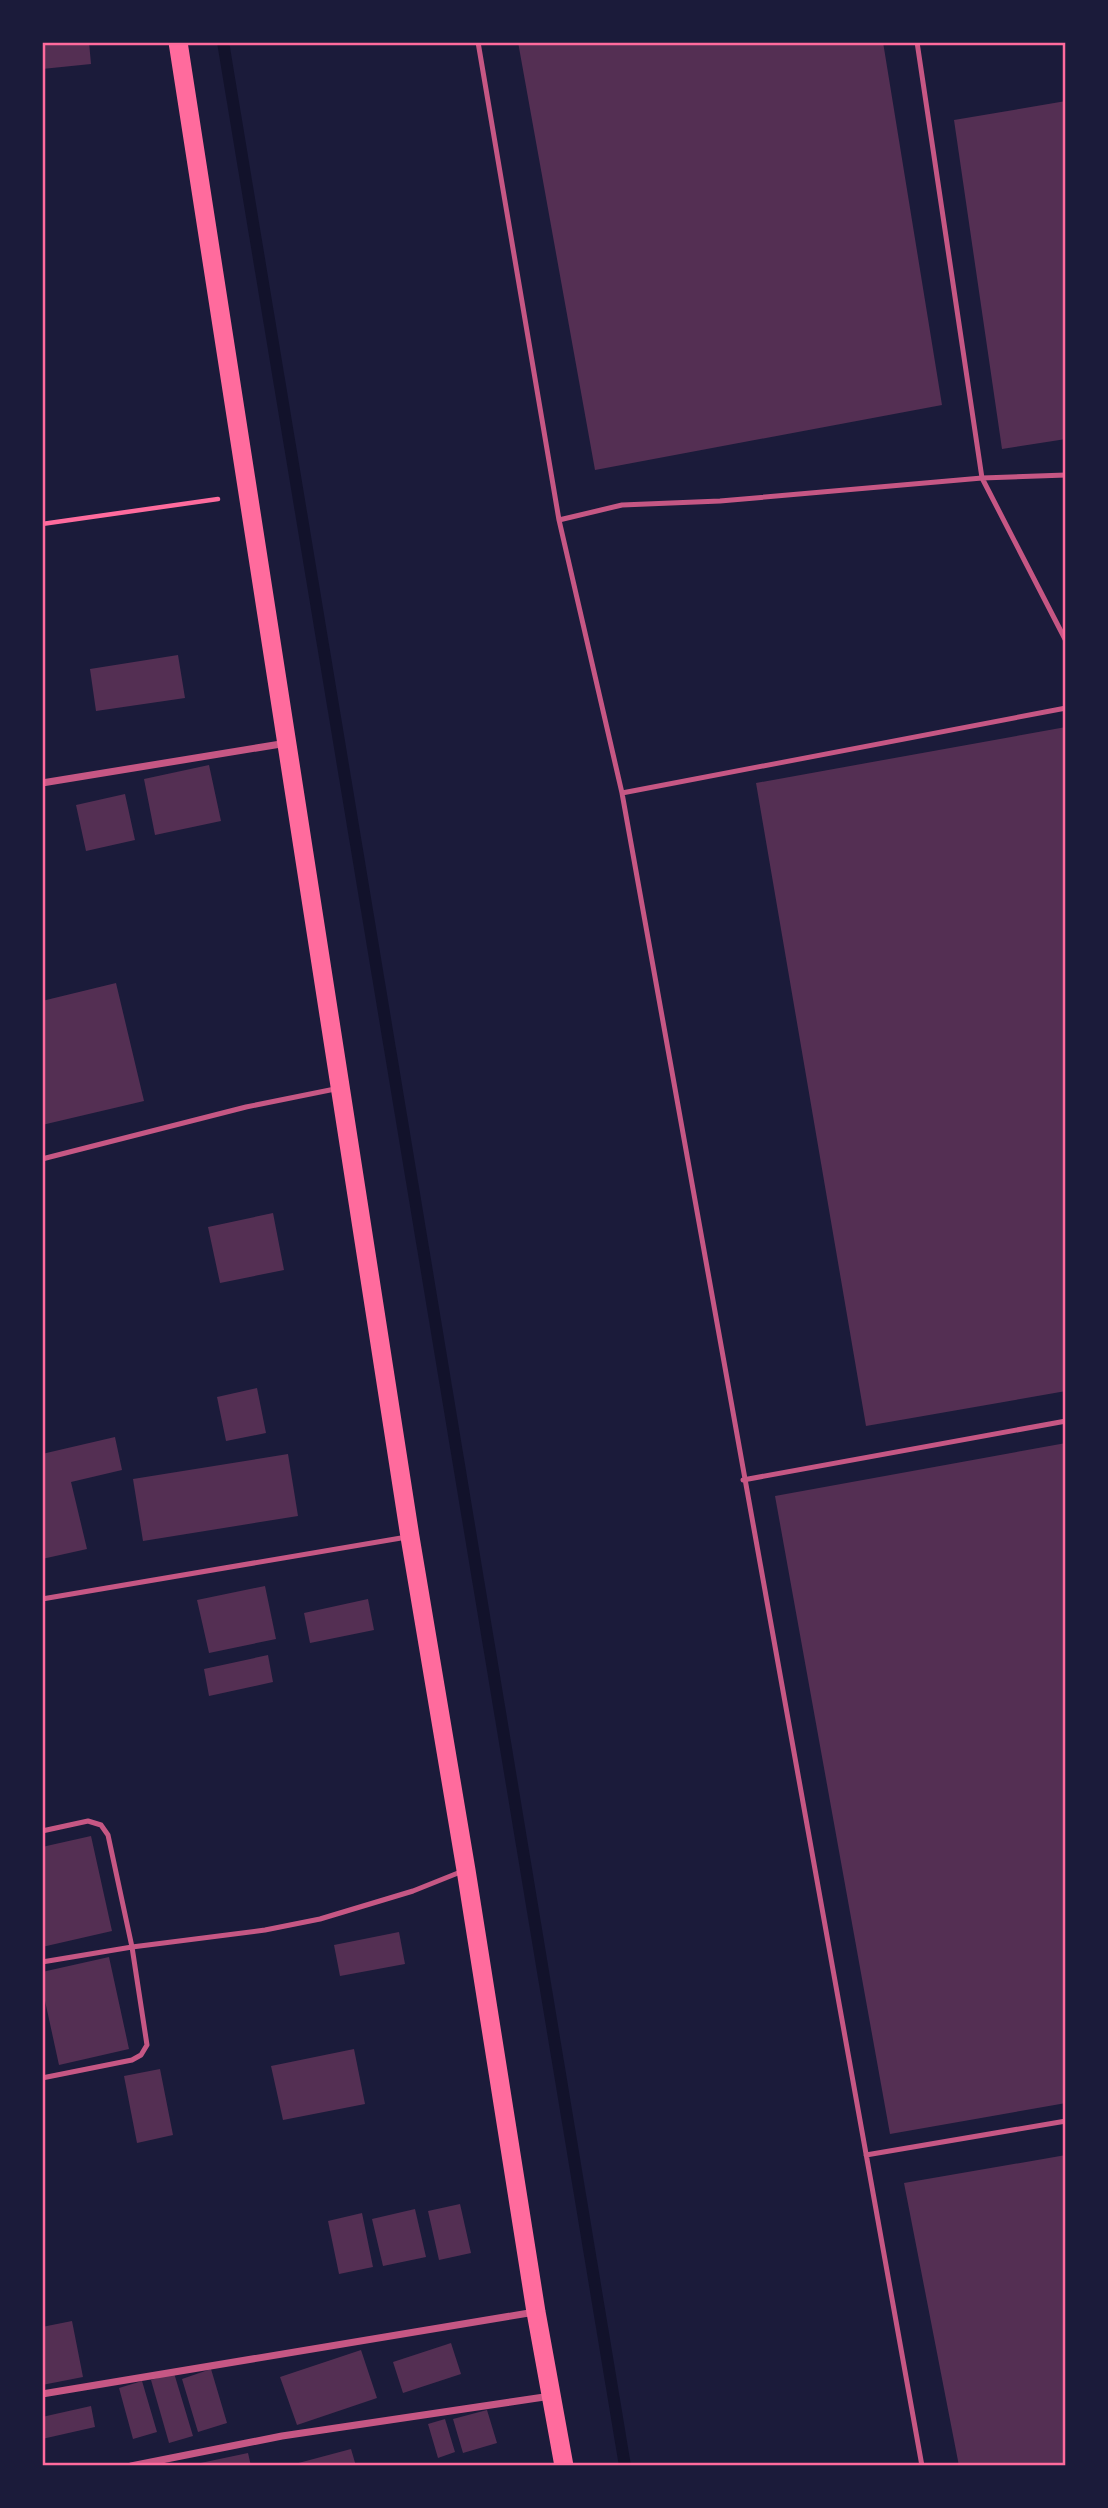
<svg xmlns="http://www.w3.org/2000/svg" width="1108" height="2508" font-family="'Titillium Web',sans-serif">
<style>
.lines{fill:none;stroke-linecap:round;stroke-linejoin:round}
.stream{stroke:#12122b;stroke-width:12}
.building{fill:#542f53}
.path{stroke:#ff6b9d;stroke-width:4.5}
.service{stroke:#c65784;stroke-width:5}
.minor{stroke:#c65784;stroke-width:7}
.trunk{stroke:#ff6b9d;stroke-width:19}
.neatline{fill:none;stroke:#ff6b9d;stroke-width:2.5}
</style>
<rect width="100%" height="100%" fill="#1b1b3a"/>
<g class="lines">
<!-- stream -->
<path class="stream" d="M 223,42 L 625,2466"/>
</g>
<!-- building -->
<path class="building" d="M 42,42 L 89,42 L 91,64 L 42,69 Z
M 518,42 L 883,42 L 942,405 L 595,470 Z
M 1066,101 L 1066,439 L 1002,449 L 954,120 Z
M 178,655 L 185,698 L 96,711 L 90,669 Z
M 1066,727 L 1066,1391 L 866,1426 L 756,783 Z
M 209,765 L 221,821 L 155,835 L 144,779 Z
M 125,794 L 135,840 L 86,851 L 76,805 Z
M 116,983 L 144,1101 L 42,1125 L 42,1001 Z
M 273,1213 L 284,1270 L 220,1283 L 208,1227 Z
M 257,1388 L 266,1433 L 226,1441 L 217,1397 Z
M 115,1437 L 122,1470 L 71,1482 L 87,1549 L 42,1559 L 42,1511 L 45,1510 L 42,1496 L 42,1454 Z
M 1066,1443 L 1066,2103 L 890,2134 L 775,1496 Z
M 288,1454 L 298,1516 L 143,1541 L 133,1479 Z
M 265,1586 L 276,1639 L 209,1653 L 197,1600 Z
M 368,1599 L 374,1630 L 310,1643 L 304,1613 Z
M 268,1655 L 273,1682 L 209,1696 L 204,1669 Z
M 91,1836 L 112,1931 L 42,1947 L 42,1847 Z
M 399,1932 L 405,1964 L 340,1976 L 334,1945 Z
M 109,1957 L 129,2049 L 59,2065 L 42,1987 L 42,1972 Z
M 354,2049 L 365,2104 L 283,2120 L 271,2066 Z
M 160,2069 L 173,2135 L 137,2143 L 124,2076 Z
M 1066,2155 L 1066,2466 L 959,2466 L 904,2183 Z
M 460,2204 L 471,2253 L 439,2260 L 428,2211 Z
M 415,2209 L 426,2257 L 383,2266 L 372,2219 Z
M 362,2213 L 373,2267 L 339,2274 L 328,2221 Z
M 72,2321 L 83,2377 L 42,2385 L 42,2327 Z
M 451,2343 L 461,2374 L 403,2393 L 393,2362 Z
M 361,2350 L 377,2398 L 297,2425 L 280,2377 Z
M 211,2369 L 227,2423 L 198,2432 L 182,2379 Z
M 174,2373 L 193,2436 L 169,2443 L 151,2380 Z
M 142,2381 L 157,2432 L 133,2439 L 119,2388 Z
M 91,2406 L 95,2427 L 42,2439 L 42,2417 Z
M 487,2410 L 497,2443 L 463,2453 L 453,2419 Z
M 445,2419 L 455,2452 L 438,2458 L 428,2424 Z
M 351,2449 L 356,2466 L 291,2466 L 291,2465 Z
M 248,2453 L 251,2466 L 192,2466 L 191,2465 Z"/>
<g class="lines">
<!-- path -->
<path class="path" d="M 42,524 L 218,499"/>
<!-- service -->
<path class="service" d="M 478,42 L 559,520 L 622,505 L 720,501 L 982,478 L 1066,475
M 917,42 L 982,478 L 1066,641
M 559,520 L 622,793 L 922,2466
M 622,793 L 1066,708
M 42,1159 L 246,1107 L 335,1089
M 743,1480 L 1066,1421
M 42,1599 L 407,1537
M 42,1831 L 88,1821 L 101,1825 L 108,1835 L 132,1947 L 147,2045 L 141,2055 L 132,2060 L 42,2078
M 42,1962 L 132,1947 L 265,1930 L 320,1919 L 413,1891 L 463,1871
M 866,2155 L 1066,2121"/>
<!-- minor -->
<path class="minor" d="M 42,783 L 287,743
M 42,2394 L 535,2312
M 131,2466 L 282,2436 L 551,2396"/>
<!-- trunk -->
<path class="trunk" d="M 178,42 L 410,1537 L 466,1870 L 536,2312 L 564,2466"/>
</g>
<!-- border -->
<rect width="1108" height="2508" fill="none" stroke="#1b1b3a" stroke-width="88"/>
<rect x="44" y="44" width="1020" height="2420" class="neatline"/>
</svg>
